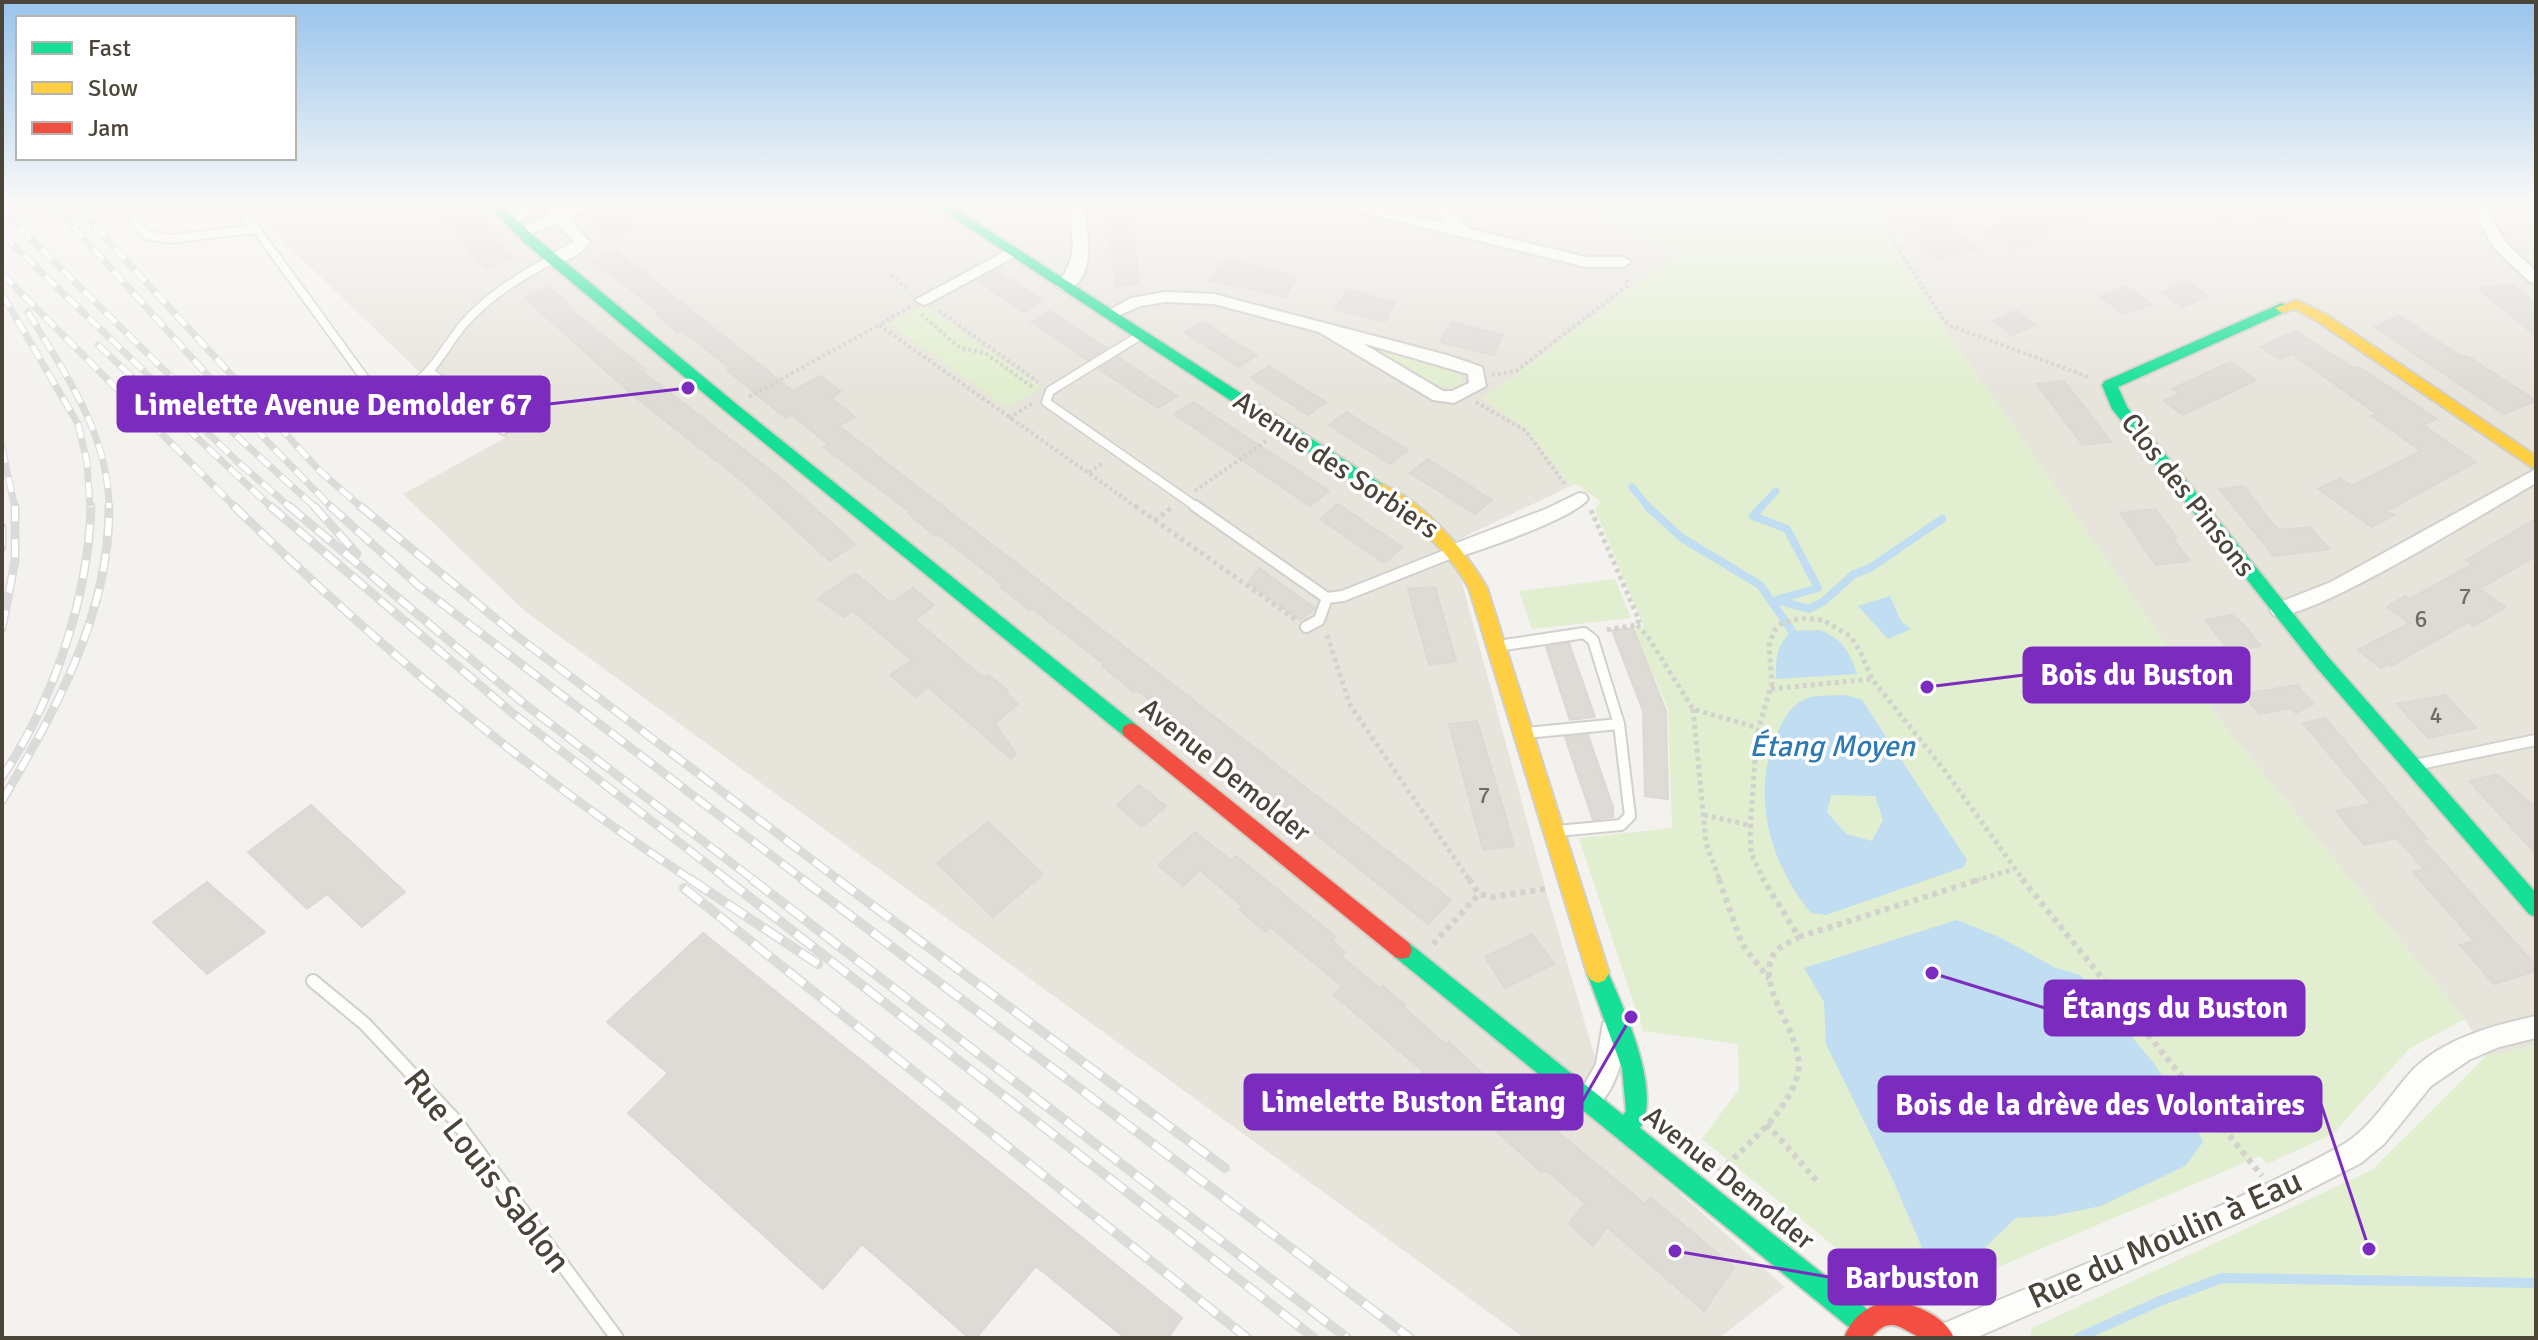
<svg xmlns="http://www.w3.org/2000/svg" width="2538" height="1340" font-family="Signika,sans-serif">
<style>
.residential{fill:#e7e4dc}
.green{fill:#e1eecf}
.water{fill:#c0ddf1;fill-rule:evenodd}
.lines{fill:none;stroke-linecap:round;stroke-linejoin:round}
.stream-far2{stroke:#c0ddf1;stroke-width:7}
.stream-far1{stroke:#c0ddf1;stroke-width:8}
.stream{stroke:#c0ddf1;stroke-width:10}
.building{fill:#dedbd6;stroke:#dcd9d4;stroke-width:2}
.lane-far2-casing{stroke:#d2d0cb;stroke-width:11}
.lane-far1-casing{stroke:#d2d0cb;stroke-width:14}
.lane-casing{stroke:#d2d0cb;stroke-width:16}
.street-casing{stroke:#d2d0cb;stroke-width:4}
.fast-casing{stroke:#d3cfc5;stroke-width:4}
.slow-casing{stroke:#d3cfc5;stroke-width:4}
.jam-casing{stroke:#d3cfc5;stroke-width:4}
.path-far2{stroke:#d3d2cc;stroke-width:4;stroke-dasharray:3 3;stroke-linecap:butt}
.path-far1{stroke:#d3d2cc;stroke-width:5;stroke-dasharray:4 4;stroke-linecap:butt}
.path{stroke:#d3d2cc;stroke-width:6;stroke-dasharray:5 5;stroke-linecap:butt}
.lane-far2{stroke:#fdfdfc;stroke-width:8}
.lane-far1{stroke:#fdfdfc;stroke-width:10}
.lane{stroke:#fdfdfc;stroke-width:12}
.street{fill:#fdfdfc;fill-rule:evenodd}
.fast{fill:#16e098;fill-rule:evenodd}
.slow{fill:#ffcf43;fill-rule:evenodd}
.jam{fill:#f24e42;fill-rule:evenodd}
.rail-far2-casing{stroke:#dbdbda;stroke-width:7}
.rail-far1-casing{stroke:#dbdbda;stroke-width:9}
.rail-casing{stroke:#dbdbda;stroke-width:10}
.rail-far2{stroke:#fff;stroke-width:5;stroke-dasharray:15;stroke-linecap:butt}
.rail-far1{stroke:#fff;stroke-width:6;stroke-dasharray:18;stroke-linecap:butt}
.rail{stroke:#fff;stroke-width:7;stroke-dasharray:22;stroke-linecap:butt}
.labels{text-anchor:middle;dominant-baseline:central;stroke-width:7;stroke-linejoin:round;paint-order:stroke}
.number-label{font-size:24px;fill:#706a61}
.street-label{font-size:28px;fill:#4b4439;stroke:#fff}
.water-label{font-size:30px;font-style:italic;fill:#2e7ab2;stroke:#fff}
.near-street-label{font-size:34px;fill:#4b4439;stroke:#fff}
.leader{fill:none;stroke:#7b2cbf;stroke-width:3}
.callout-dot{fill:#7b2cbf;stroke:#fff;stroke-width:3}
.callout{fill:#7b2cbf;stroke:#7b2cbf;stroke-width:3}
.callout-label{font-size:30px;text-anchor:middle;font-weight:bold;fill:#fff}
</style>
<rect width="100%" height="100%" fill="#f4f2ee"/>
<!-- residential -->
<path class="residential" d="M 245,204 L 1588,204 L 1680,253 L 1483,399 L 1526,428 L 1571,486 L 1451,543 L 1547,894 L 1619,1139 L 1785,1287 L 1719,1338 L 1524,1338 L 526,612 L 403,494 L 505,438 L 434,386 Z
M 1868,204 L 2536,204 L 2536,1045 L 2486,1056 L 2465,1019 L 2218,718 L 1947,332 Z"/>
<!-- green -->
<path class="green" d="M 1588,204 L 1868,204 L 1947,332 L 2218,718 L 2465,1019 L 2409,1049 L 2333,1134 L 2267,1164 L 2260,1156 L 1956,1285 L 1851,1260 L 1702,1139 L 1739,1089 L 1738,1044 L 1643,1031 L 1579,838 L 1672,828 L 1668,709 L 1634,630 L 1644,627 L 1595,509 L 1601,502 L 1576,484 L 1571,486 L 1526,428 L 1483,399 L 1679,253 Z
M 923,305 L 1041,387 L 1007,408 L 890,324 Z
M 1373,348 L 1453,372 L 1461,377 L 1464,382 L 1455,388 L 1440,386 Z
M 1615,579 L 1631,618 L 1532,629 L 1519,591 Z
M 2536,1045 L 2536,1338 L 2030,1338 L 2032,1328 L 2372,1170 L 2486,1056 Z"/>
<!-- water -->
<path class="water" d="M 1890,596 L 1901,621 L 1911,629 L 1888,639 L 1858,606 Z
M 1819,630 C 1841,638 1850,651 1857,674 L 1776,679 C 1776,657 1776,646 1792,631 Z
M 1846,695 L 1862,700 L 1967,860 L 1964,867 L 1826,915 L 1811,913 C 1770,864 1750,794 1777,734 C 1783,721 1789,707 1803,700 C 1814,694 1833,696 1846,695 ZM 1831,795 L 1875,796 L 1883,820 L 1872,841 L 1846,834 L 1827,812 Z
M 1957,920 L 1999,937 L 2056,968 L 2080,975 L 2152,1061 L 2192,1119 L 2203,1142 L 2185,1166 L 2101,1206 L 2052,1216 L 2016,1218 L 1957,1274 L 1935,1278 L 1893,1180 L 1826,1044 L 1824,1002 L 1804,968 Z"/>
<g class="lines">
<!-- stream-far2 -->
<path class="stream-far2" d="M 1632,487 L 1649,508
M 1760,508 L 1776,491"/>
<!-- stream-far1 -->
<path class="stream-far1" d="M 1647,506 L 1682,538 L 1760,585 L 1792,631
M 1762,506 L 1753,516 L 1787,529 L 1818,588 L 1779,599
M 1777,600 L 1809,609 L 1824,601 L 1854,574 L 1870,568 L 1942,519"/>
<!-- stream -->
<path class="stream" d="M 2078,1338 L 2160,1301 L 2222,1278 L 2536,1283"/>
</g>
<!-- building -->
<path class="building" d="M 430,204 L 463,204 L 513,256 L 486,269 L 468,252 L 471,250 Z
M 1107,204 L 1130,204 L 1139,284 L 1116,286 Z
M 1895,204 L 1924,204 L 1978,249 L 1937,260 L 1909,236 L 1926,231 Z
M 2015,204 L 2111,204 L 2112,207 L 2034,234 L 2041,239 L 2013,249 L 1986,230 L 2030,214 Z
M 615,213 L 634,227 L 612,238 L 593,223 Z
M 615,250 L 793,391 L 820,376 L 841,392 L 831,398 L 855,417 L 839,426 L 1451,900 L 1428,924 L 1252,783 L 1249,785 L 1213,756 L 1217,753 L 1137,690 L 1134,692 L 1102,666 L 1104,664 L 1033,609 L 1030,611 L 1001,587 L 1003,585 L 938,534 L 935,536 L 908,513 L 910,512 L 824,447 L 828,444 L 792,415 L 786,418 L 727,370 L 730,368 L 681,330 L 677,332 L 656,314 L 660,312 L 593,261 Z
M 1225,259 L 1297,277 L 1285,297 L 1210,280 Z
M 996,270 L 1019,285 L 1042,301 L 1024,312 L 977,280 Z
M 2186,282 L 2208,296 L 2183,307 L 2161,293 Z
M 2513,285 L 2536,305 L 2536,336 L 2478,288 Z
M 2127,286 L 2151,304 L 2124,314 L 2100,296 Z
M 549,287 L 568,303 L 565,305 L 646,370 L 643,372 L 782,479 L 855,544 L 830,561 L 747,485 L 635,397 L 525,298 Z
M 1348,290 L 1360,293 L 1395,303 L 1385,321 L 1335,309 Z
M 1050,311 L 1080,331 L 1106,348 L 1087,360 L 1031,322 Z
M 2017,311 L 2035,325 L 2012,335 L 1993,321 Z
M 2400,316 L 2459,355 L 2469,357 L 2536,401 L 2504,414 L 2374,327 Z
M 1203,321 L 1230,339 L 1257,355 L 1239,367 L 1185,333 Z
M 1452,322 L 1503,335 L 1494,355 L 1440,342 Z
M 2295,331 L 2355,369 L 2359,367 L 2437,419 L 2423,425 L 2476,462 L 2387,511 L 2394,515 L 2372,527 L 2318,489 L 2340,478 L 2352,486 L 2421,451 L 2372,416 L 2377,414 L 2292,354 L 2280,359 L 2261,347 Z
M 1118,357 L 1151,379 L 1177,396 L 1158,408 L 1099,369 Z
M 2230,362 L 2256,380 L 2183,415 L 2164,401 L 2179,394 L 2172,389 Z
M 1269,366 L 1298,385 L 1326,402 L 1308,415 L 1251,378 Z
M 2064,381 L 2111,442 L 2083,445 L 2037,384 Z
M 1193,402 L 1268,451 L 1329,491 L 1310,506 L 1174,414 Z
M 1347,412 L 1378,432 L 1408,450 L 1390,464 L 1329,425 Z
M 1428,459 L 1461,480 L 1492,500 L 1475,514 L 1410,473 Z
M 2243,486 L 2278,530 L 2310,527 L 2329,549 L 2274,556 L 2219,489 Z
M 1338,504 L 1372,527 L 1403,547 L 1384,563 L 1320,519 Z
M 2155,509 L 2177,538 L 2173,539 L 2190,561 L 2156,565 L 2120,513 Z
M 2536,519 L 2536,556 L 2479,589 L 2505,607 L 2474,626 L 2468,622 L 2391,666 L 2388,664 L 2381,668 L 2358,650 L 2410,623 L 2387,607 L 2405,596 L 2410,599 L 2472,564 L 2466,560 Z
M 1259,568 L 1315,608 L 1300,620 L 1248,583 Z
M 855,573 L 891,603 L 913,588 L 934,605 L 915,620 L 984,678 L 989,675 L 1008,691 L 1006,693 L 1018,704 L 995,723 L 1016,754 L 1011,759 L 928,687 L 915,697 L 890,675 L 912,660 L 853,611 L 844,617 L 818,599 Z
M 1435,587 L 1456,661 L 1429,665 L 1408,589 Z
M 2232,615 L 2244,625 L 2261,646 L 2230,651 L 2205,620 Z
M 1633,628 L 1666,711 L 1668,799 L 1645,796 L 1643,711 L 1612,630 Z
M 1569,643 L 1595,717 L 1570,720 L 1546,647 Z
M 2297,685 L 2313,704 L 2296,713 L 2291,708 L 2259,714 L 2244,694 Z
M 2445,695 L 2476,728 L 2428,738 L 2397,704 Z
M 2325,718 L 2427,839 L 2423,840 L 2536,966 L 2536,971 L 2494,984 L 2460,945 L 2474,941 L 2413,872 L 2424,869 L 2397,838 L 2364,845 L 2336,811 L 2371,804 L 2303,723 Z
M 1477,721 L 1502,804 L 1514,846 L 1483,850 L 1449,724 Z
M 1588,735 L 1613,807 L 1613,817 L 1593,820 L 1565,737 Z
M 2497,774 L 2536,808 L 2536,854 L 2469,781 Z
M 1139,785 L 1166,806 L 1142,827 L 1117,805 Z
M 311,805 L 405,892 L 362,927 L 327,894 L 307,909 L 248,852 Z
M 988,822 L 1043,874 L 993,917 L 937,863 Z
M 1195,832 L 1231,860 L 1236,856 L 1336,937 L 1332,941 L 1345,952 L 1341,956 L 1379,988 L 1383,986 L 1405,1005 L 1403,1007 L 1446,1045 L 1449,1042 L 1505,1095 L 1508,1091 L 1645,1204 L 1650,1197 L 1734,1267 L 1704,1311 L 1607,1227 L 1593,1246 L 1569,1224 L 1585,1203 L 1546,1170 L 1542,1173 L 1462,1099 L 1445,1118 L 1408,1087 L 1423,1071 L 1334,995 L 1342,986 L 1270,927 L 1265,932 L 1239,909 L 1242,906 L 1200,870 L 1183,886 L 1158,865 Z
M 207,882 L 265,932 L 207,974 L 153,922 Z
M 703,933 L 1182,1318 L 1168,1338 L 1125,1338 L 1036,1266 L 976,1338 L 969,1338 L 862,1244 L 823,1289 L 628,1113 L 668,1073 L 607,1022 Z
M 1532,934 L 1554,964 L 1505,988 L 1485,957 Z"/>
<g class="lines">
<defs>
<path id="lane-far2" d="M 123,204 L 146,235 L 169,239 L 256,229
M 232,204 L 256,229 L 371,387 C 429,402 438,348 472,315 C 495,292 524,274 553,259
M 1139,336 L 1050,391 L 1046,402 L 1198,508
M 430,372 L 503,430"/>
<path id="lane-far1" d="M 1195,506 L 1327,598 L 1343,596 L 1456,551
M 1306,627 L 1319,620 L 1327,598
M 1498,646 L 1584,633 L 1593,640 L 1619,724 L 1630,816 L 1621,825 L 1557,831
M 1526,733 L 1619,724
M 2415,765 L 2536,740"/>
<path id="lane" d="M 313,981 L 365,1024 L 455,1120 L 617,1338"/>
<path id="street" d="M 530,204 L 555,204 L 561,210 L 575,204 L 594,204 L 568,218 L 590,242 C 581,255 563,265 548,262 L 548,256 L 574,242 L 556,223 L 526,236 L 516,236 L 516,230 L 549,215 L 543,209 L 513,223 L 508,224 L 501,220 Z
M 1069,204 L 1083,204 C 1087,230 1099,280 1064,291 L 1056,286 C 1080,255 1072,239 1069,204 Z
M 1338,204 L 1362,204 L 1447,224 L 1430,204 L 1445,204 L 1469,229 L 1586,257 L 1623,257 L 1631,262 L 1623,267 L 1586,267 L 1340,207 Z
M 2323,204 L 2351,204 C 2345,211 2328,211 2323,204 Z
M 2469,204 L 2483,204 L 2506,243 L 2536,271 L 2536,284 L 2530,282 L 2495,249 Z
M 1013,247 L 1021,252 L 1018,255 L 929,303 L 923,305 L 915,300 Z
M 1165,292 L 1214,294 L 1447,355 L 1482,367 L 1486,386 L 1454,403 L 1433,400 L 1319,332 L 1214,304 L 1165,302 L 1141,306 L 1110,319 L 1102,314 L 1131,298 ZM 1362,343 L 1468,374 L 1469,383 L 1452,391 L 1443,391 Z
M 2536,469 L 2536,483 C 2497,505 2305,625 2273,615 L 2270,610 L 2273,605 L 2331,582 Z
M 1579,493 L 1585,494 L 1588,499 C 1574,518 1484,549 1458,557 L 1449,550 L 1451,545 L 1546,509 Z
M 2536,1016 L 2536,1038 L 2499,1047 L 2469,1060 L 2431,1086 L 2384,1144 L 2361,1163 L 2283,1203 L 1975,1338 L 1929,1338 L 1933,1328 C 2068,1270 2210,1217 2339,1147 C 2369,1131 2388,1098 2410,1073 C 2441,1039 2494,1025 2536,1016 Z
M 1612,1020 L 1621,1023 C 1631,1047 1613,1102 1588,1112 L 1579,1109 L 1576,1100 L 1596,1064 L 1603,1023 Z"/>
<path id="fast" d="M 487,204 L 500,204 L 535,237 L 735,403 L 1138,726 L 1140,731 L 1138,736 L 1124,736 L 725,411 L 525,243 Z
M 933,204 L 948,204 L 1383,485 L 1385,489 L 1383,493 L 1371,493 Z
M 2282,303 L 2289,308 L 2287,311 L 2118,387 L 2127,407 L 2329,658 L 2536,893 L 2536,917 L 2529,914 L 2317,668 L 2112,409 L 2102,385 L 2105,381 Z
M 1402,941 L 1409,943 L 1623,1115 L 1626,1111 L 1622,1068 L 1587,973 L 1591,966 L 1598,963 L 1605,966 C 1622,1004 1663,1091 1640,1128 L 1873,1314 L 1876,1323 L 1873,1332 L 1864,1335 L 1855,1332 L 1395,957 L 1392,950 L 1395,943 Z"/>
<path id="slow" d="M 2297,300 L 2327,315 L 2536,456 L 2536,470 L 2317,321 L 2295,309 L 2282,313 L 2275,308 Z
M 1377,483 C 1419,496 1466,551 1487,588 L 1609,973 L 1605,980 L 1598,983 L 1591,980 L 1587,973 L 1469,588 C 1446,546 1410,519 1371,493 L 1369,489 Z"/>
<path id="jam" d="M 1131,723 L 1138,726 L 1409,943 L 1412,950 L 1409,957 L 1402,959 L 1395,957 L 1124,736 L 1122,731 L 1124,726 Z
M 1886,1301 C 1910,1301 1945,1315 1954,1338 C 1945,1338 1931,1340 1922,1338 C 1901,1330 1891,1313 1871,1338 L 1844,1338 C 1852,1317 1865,1308 1886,1301 Z"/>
</defs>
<!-- lane-far2 casing -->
<use href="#lane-far2" class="lane-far2-casing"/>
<!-- lane-far1 casing -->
<use href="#lane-far1" class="lane-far1-casing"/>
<!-- lane casing -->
<use href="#lane" class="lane-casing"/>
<!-- street casing -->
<use href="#street" class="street-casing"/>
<!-- fast casing -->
<use href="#fast" class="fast-casing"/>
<!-- slow casing -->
<use href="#slow" class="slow-casing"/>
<!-- jam casing -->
<use href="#jam" class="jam-casing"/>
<!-- path-far2 -->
<path class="path-far2" d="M 1966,204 L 1884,227 L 1944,320 L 1951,326 L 2091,378
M 2219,221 L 2241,229 L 2317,208
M 891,275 L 909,290
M 910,307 L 879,325 L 1138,508
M 939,311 L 1038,382
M 921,314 L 960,348 L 985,353 L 1034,388
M 1492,375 L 1516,371 L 1628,285 L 1627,277
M 749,397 L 879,325
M 1476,402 L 1526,431 L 1566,486
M 1009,418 L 1032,404
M 1089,472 L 1104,462
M 1195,491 L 1266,441"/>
<!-- path-far1 -->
<path class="path-far1" d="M 1135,506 L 1296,620
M 1591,510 L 1639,620 L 1637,625 L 1605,630
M 1155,521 L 1171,508
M 1637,625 L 1648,637 L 1693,709 L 1758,728
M 1327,635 L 1350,705 L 1470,881
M 1771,689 L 1872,679
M 1693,709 L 1706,843 L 1720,881
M 1704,815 L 1753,826
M 1764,881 L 1751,853 L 1750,829 L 1757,734 L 1772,683 L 1769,646 L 1774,631 L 1781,624 L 1801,618 L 1823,620 L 1850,636 L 1860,651 L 1872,679 L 1945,771 L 2024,881
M 1975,881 L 2014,869"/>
<!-- path -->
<path class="path" d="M 1469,879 L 1479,894 L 1492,897 L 1545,889
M 1719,879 L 1742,944 L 1769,979
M 2022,879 L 2262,1176
M 1799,937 L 1981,879
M 1433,944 L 1479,894
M 1767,1124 L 1817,1181
M 1719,1172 C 1746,1146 1785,1115 1797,1077 C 1809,1036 1752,990 1774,954 C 1779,946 1791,942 1799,937 L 1763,879"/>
<!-- lane-far2 -->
<use href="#lane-far2" class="lane-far2"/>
<!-- lane-far1 -->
<use href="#lane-far1" class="lane-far1"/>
<!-- lane -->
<use href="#lane" class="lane"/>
<!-- street -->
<use href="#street" class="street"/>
<!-- fast -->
<use href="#fast" class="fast"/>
<!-- slow -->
<use href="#slow" class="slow"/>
<!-- jam -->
<use href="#jam" class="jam"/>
<defs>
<path id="rail-far2" d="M 2,204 L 15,223 L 164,370 L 316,508
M 53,204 L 267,441 L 332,508
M 74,204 L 320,471 L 362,508
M 2,234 L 239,463 L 291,508
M 2,274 L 236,508
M 2,294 L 78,424 L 87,462 L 90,508
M 28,312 C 65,375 108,431 109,508
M 98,345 L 272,508
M 2,448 L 15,508"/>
<path id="rail-far1" d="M 234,506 C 375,644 528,773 693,881
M 270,506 L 510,711 L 729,881
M 289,506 L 522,702 L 755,881
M 314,506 L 357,554
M 330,506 L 419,586 L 805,881
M 360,506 L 513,633 L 840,881
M 2,527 L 2,548
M 2,628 L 15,561 L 15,506
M 2,777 C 54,700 88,599 91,506
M 2,801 C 55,711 110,614 109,506"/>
<path id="rail" d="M 690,879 L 818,964
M 726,879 L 1314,1338
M 752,879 L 1347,1338
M 802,879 L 1410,1338
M 837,879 L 1225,1168
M 684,888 L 1247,1338"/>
</defs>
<!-- rail-far2 casing -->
<use href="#rail-far2" class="rail-far2-casing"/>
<!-- rail-far1 casing -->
<use href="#rail-far1" class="rail-far1-casing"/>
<!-- rail casing -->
<use href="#rail" class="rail-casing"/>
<!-- rail-far2 -->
<use href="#rail-far2" class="rail-far2"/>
<!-- rail-far1 -->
<use href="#rail-far1" class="rail-far1"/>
<!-- rail -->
<use href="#rail" class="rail"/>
</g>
<!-- sky -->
<linearGradient id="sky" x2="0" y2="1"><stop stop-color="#98c4ec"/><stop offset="0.52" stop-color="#faf9f7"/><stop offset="1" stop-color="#faf9f7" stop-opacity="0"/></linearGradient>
<rect width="2538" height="391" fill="url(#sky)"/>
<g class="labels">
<!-- number labels -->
<g class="number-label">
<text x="2465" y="596">7</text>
<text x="2421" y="619">6</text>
<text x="2436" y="715">4</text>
<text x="1484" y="795">7</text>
</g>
<!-- street labels -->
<g class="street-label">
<text transform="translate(1336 465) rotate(34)">Avenue des Sorbiers</text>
<text transform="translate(2188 495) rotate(52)">Clos des Pinsons</text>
<text transform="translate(1225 770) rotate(39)">Avenue Demolder</text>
<text transform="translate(1729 1178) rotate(39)">Avenue Demolder</text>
</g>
<!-- water labels -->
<g class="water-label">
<text x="1832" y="746">Étang Moyen</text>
</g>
<!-- near-street labels -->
<g class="near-street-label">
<text transform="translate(487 1171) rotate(52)">Rue Louis Sablon</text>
<text transform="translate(2165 1239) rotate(-24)">Rue du Moulin à Eau</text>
</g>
</g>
<!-- callouts -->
<path class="leader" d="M688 388L549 404M1927 687L2024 675M1932 973L2045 1008M1631 1017L1582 1102M2369 1249L2321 1104M1675 1251L1829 1277"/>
<g class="callout-dot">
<circle cx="688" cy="388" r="8"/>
<circle cx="1927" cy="687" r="8"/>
<circle cx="1932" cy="973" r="8"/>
<circle cx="1631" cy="1017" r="8"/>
<circle cx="2369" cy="1249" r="8"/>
<circle cx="1675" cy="1251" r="8"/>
</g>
<g class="callout">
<rect x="118" y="377" width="431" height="54" rx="8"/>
<rect x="2024" y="648" width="225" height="54" rx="8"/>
<rect x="2045" y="981" width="259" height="54" rx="8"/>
<rect x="1245" y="1075" width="337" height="54" rx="8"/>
<rect x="1879" y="1077" width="442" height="54" rx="8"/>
<rect x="1829" y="1250" width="166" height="54" rx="8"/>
</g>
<g class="callout-label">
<text x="333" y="415">Limelette Avenue Demolder 67</text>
<text x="2137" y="685">Bois du Buston</text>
<text x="2175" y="1018">Étangs du Buston</text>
<text x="1413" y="1112">Limelette Buston Étang</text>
<text x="2100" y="1115">Bois de la drève des Volontaires</text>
<text x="1912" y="1288">Barbuston</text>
</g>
<!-- border -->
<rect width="2538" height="1340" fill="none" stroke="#4b4439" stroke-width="8"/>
<!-- legend -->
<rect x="16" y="16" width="280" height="144" fill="#ffffff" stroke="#b7b4b0" stroke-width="2"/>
<rect x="32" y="42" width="40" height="12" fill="#16e098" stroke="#b7b4b0" stroke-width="2"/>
<text x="88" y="56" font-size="24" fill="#4b4439">Fast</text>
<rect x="32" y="82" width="40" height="12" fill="#ffcf43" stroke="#b7b4b0" stroke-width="2"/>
<text x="88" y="96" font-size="24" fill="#4b4439">Slow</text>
<rect x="32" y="122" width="40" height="12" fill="#f24e42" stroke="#b7b4b0" stroke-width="2"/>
<text x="88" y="136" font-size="24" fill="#4b4439">Jam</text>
</svg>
